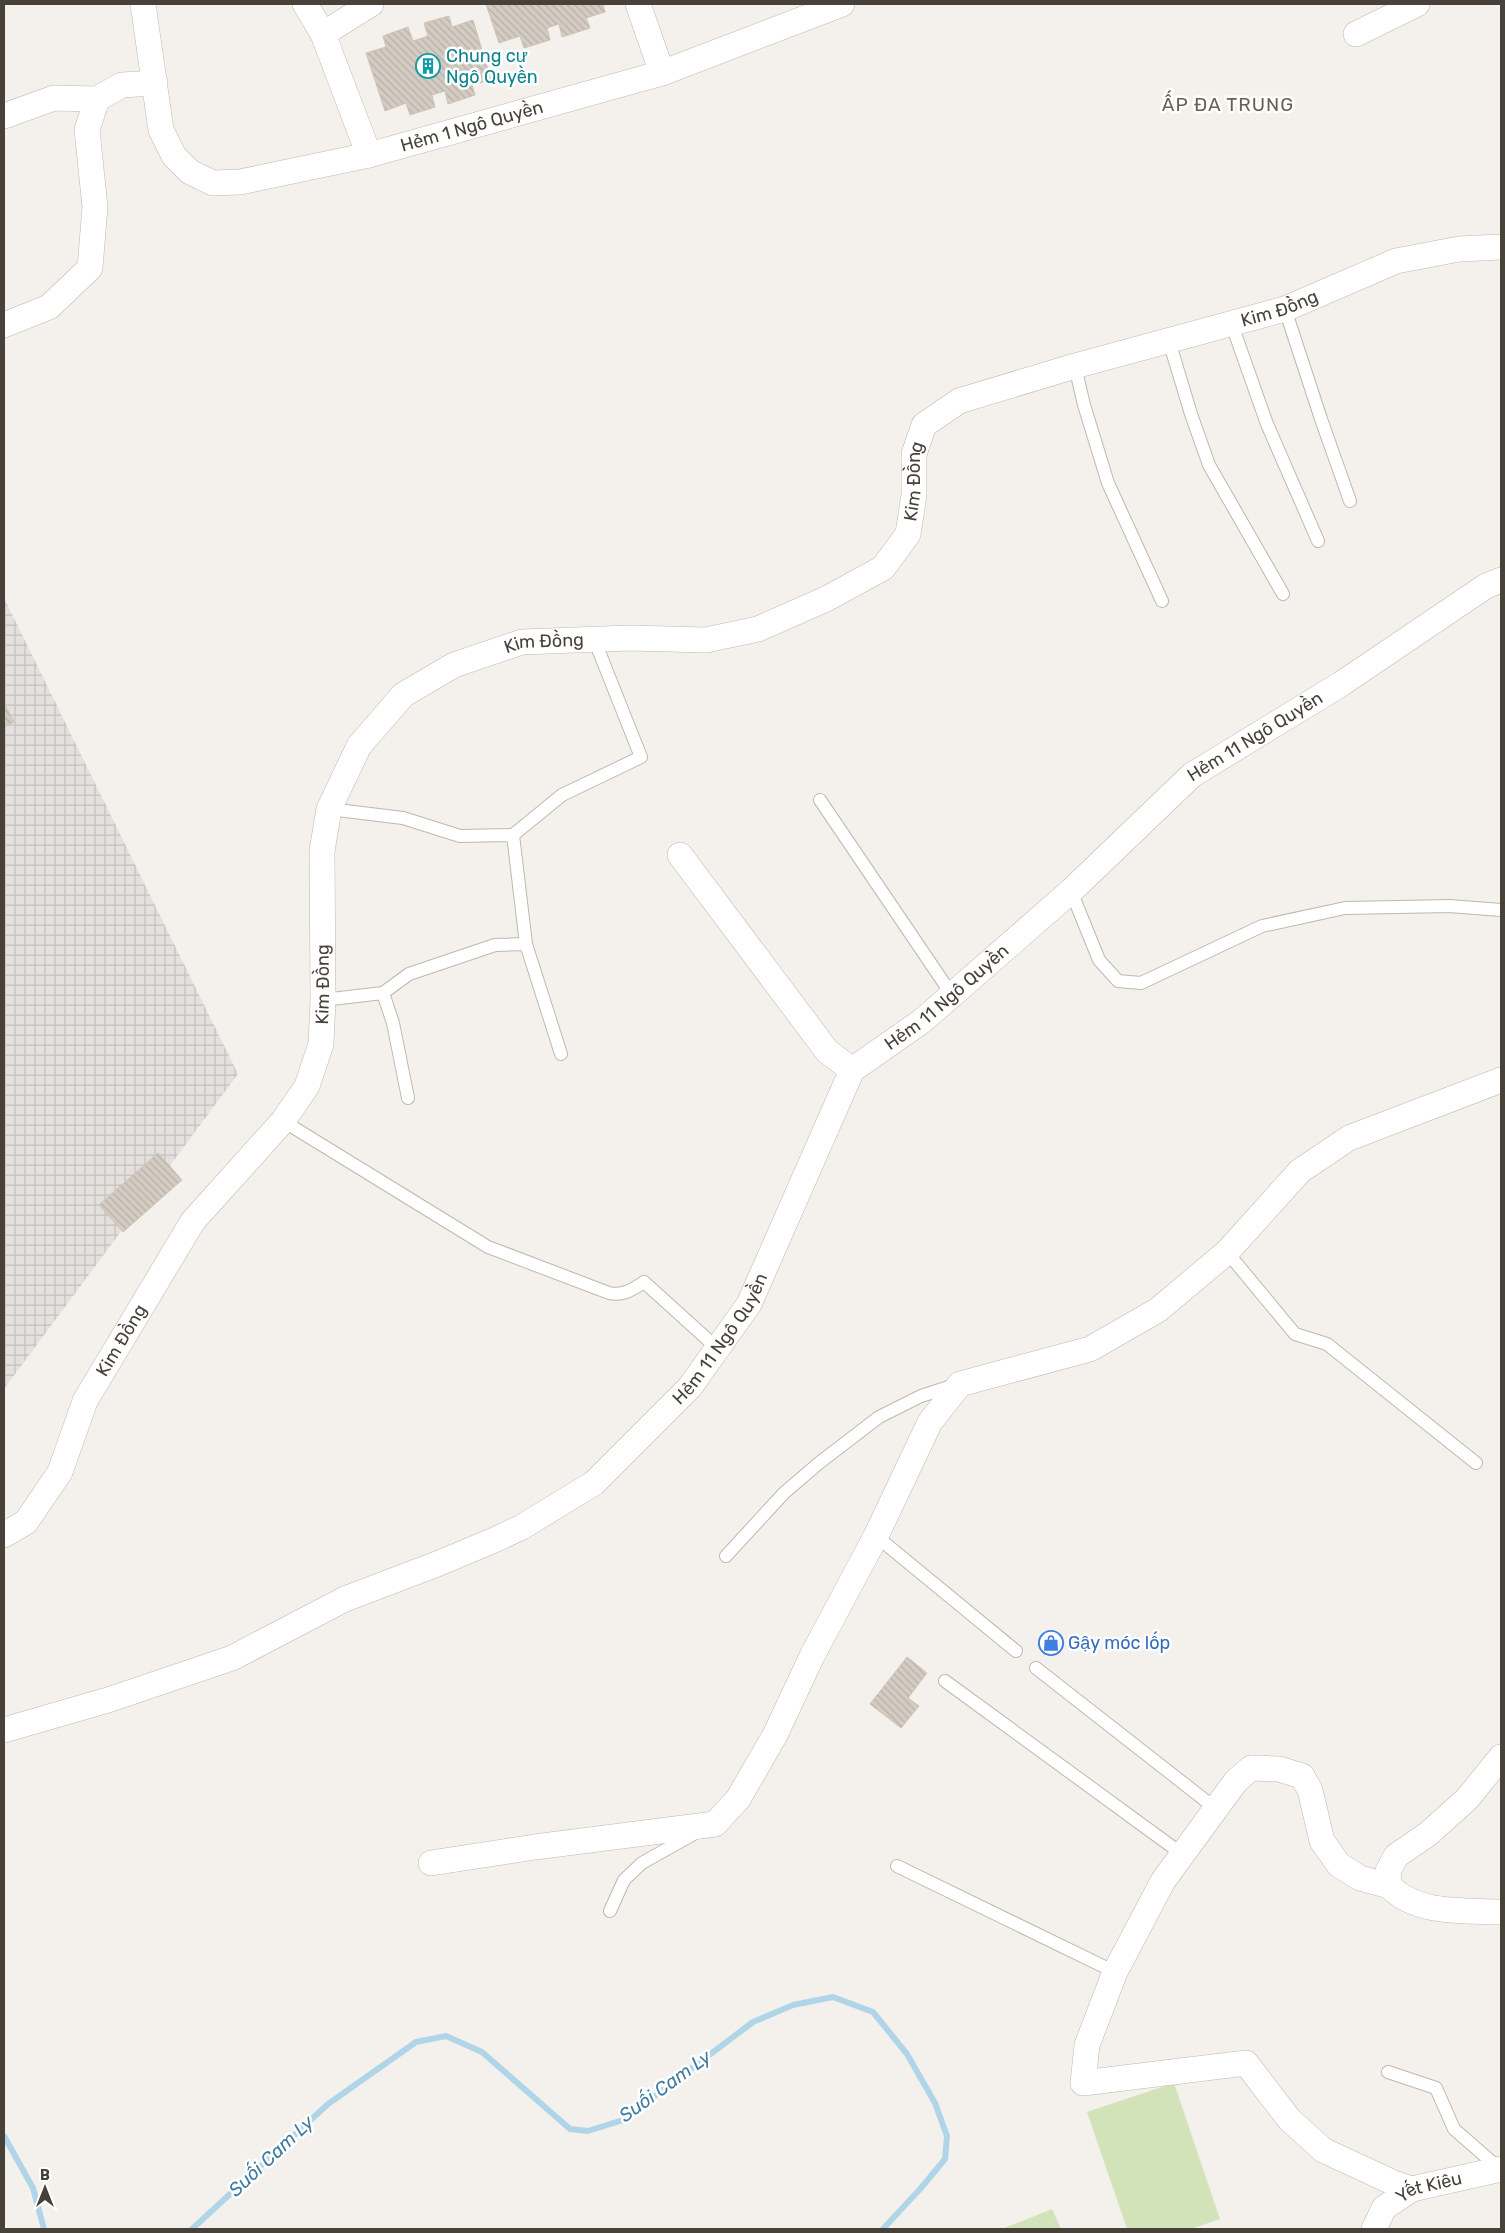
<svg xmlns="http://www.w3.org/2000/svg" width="1505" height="2233" font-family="Rubik,sans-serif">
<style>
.industrial{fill:url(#industrial-grid)}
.green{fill:#d3e3b9}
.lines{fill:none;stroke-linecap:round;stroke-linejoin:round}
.stream{stroke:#b0d5e9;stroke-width:6}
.building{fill:url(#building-back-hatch);stroke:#cec4b6}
.lane-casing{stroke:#beb8af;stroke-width:14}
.street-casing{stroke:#beb8af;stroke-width:26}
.lane{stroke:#fff;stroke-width:12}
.street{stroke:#fff;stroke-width:25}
.labels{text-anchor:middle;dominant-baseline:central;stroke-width:5;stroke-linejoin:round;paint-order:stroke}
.culture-label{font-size:18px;fill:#0d838f;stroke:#fff;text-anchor:start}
.street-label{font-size:18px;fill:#47413a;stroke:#fff}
.shop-label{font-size:18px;fill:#366cbe;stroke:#fff;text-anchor:start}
.neighbourhood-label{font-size:19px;letter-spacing:1px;fill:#695f52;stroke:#fff}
.water-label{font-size:19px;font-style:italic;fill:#3d7ba0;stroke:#fff}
</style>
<defs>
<pattern id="industrial-grid" width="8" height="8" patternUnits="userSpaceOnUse" patternTransform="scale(1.25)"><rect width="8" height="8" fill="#e4e0dd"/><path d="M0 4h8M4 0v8" fill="none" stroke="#c5c1be"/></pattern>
<pattern id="building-back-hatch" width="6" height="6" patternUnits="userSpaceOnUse" patternTransform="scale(1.25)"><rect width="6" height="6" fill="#d4ccc2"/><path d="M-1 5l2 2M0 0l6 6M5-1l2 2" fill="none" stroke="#b7b0a7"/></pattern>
</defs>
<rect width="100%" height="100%" fill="#f4f1ec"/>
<!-- industrial -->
<path class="industrial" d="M 4,598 L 238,1074 L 4,1389 Z"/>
<!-- green -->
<path class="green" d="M 1174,2083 L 1220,2219 L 1191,2229 L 1127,2229 L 1087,2112 Z
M 1052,2209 L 1061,2229 L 1002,2229 Z"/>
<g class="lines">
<!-- stream -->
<path class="stream" d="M 4,2136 L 33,2188 L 44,2229
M 192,2229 L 328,2104 L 416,2042 L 446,2036 L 482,2052 L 570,2129 L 588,2131 L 623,2120 L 753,2022 L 793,2005 L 833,1997 L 873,2012 L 907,2054 L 935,2103 L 947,2136 L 945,2159 L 921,2188 L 883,2229"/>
</g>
<!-- building -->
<path class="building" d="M 486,4 L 603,4 L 605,12 L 586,18 L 590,28 L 562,37 L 559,24 L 547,28 L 550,40 L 524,48 L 520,36 L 499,43 Z
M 449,16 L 452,27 L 473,20 L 491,80 L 472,85 L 475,95 L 448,104 L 445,91 L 432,95 L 435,107 L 410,115 L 406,103 L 385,111 L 366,53 L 386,47 L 383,36 L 408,27 L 413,41 L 428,36 L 424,23 Z
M 4,703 L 14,722 L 4,727 Z
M 158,1153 L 182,1180 L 123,1232 L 99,1205 Z
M 907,1657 L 927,1673 L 908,1698 L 919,1706 L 901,1728 L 870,1704 Z"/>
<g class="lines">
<defs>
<path id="lane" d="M 1285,309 L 1321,419 L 1350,501
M 1232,325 L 1267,424 L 1318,541
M 1169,341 L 1191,414 L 1209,465 L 1283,594
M 1075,366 L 1084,405 L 1108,483 L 1162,601
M 820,800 L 952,995
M 329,809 L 403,818 L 460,836 L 513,835 L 562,795 L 641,757 L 594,639
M 513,835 L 526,944 L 561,1054
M 1071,891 L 1099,960 L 1118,981 L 1141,983 L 1262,926 L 1345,908 L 1449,906 L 1501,910
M 383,993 L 393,1023 L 408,1098
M 323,1000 L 383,993 L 409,974 L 495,945 L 526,944
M 283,1121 L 488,1247 L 609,1293 C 623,1296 632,1290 644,1282 L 717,1348
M 1227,1252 L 1295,1334 L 1327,1344 L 1476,1463
M 876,1536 L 1016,1651
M 726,1556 L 784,1493 L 819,1463 L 879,1417 L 921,1396 L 955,1385
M 1036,1668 L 1215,1808
M 945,1681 L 1182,1854
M 897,1866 L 1115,1972
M 610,1911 L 624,1880 L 642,1863 L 692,1835
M 1388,2072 L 1436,2088 L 1454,2129 L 1501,2170"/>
<g id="street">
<path id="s1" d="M 143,4 L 161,130 L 174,156 L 190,172 L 213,183 L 240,182 L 369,155 L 662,73 L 842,4"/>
<path d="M 305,4 L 323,34 L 369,155"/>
<path d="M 638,4 L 662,73"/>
<path d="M 323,34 L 371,4"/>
<path d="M 1356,34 L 1417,4"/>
<path d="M 4,116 L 54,98 L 97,99 L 122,85 L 155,83"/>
<path d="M 4,325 L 49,307 L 90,268 L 95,207 L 87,130 L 97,99"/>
<path d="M 680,855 L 827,1051 L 852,1070"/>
<path id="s2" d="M 4,1535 L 26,1522 L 60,1472 L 85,1401 L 193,1221 L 283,1121 L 307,1086 L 321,1044 L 323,1000 L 322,851 L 329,809 L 359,746 L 403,695 L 454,665 L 522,642 L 629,638 L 706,640 L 758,629 L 826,599 L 883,568 L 908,534 L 914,495 L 914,454 L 924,425 L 959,401 L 1075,366 L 1285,309 L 1396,261 L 1459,249 L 1501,247"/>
<path id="s3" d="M 4,1730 L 108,1700 L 232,1658 L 345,1599 L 437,1564 L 492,1541 L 522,1527 L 594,1483 L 690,1387 L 749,1304 L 852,1070 L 922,1021 L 952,995 L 1071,891 L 1192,775 L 1341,684 L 1486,586 L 1501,580"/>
<path d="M 1501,1757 L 1467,1799 L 1428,1834 L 1396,1856 L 1388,1871 L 1389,1886 C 1417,1915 1464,1910 1501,1912"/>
<path d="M 431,1863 L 535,1847 L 715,1824 L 738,1799 L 775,1735 L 812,1656 L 876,1536 L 930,1422 L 960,1384 L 1090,1349 L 1158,1310 L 1227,1252 L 1300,1171 L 1349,1138 L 1501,1080"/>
<path d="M 1389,1886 L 1360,1878 L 1339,1865 L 1322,1841 L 1310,1790 L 1302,1776 L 1279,1769 L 1251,1768 L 1236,1781 L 1163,1881 L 1115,1972 L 1087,2045 L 1083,2083 L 1246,2063 L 1289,2119 L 1323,2150 L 1394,2183 L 1412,2189"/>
<path id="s4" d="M 1374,2229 L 1384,2208 L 1412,2189 L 1501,2169"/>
</g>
</defs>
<!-- lane casing -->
<use href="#lane" class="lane-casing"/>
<!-- street casing -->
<use href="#street" class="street-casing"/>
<!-- lane -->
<use href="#lane" class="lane"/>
<!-- street -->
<use href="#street" class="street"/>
</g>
<!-- icons -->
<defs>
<symbol id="building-ring" viewBox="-11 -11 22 22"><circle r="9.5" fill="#fff" stroke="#0f9aa8" stroke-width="1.5"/><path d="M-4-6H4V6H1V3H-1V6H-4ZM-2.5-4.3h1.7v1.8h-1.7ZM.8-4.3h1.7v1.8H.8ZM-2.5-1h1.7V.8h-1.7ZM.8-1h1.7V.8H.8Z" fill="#0f9aa8"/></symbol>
<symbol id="shop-ring" viewBox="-11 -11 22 22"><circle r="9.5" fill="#fff" stroke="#3f7fe0" stroke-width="1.5"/><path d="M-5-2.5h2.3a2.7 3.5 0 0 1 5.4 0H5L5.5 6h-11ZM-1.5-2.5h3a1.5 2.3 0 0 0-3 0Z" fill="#3f7fe0"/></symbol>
</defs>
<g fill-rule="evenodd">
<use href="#building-ring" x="414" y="52" width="28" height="28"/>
<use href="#shop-ring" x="1037" y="1629" width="28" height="28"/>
</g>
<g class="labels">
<!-- culture labels -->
<g class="culture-label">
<text x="446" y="56">Chung cư<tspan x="446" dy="21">Ngô Quyền</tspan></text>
</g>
<!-- street labels -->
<g class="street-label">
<text stroke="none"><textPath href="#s1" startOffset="470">Hẻm 1 Ngô Quyền</textPath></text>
<text stroke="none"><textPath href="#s2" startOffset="2002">Kim Đồng</textPath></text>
<text stroke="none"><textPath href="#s2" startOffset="1568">Kim Đồng</textPath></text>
<text stroke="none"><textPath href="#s2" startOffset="1118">Kim Đồng</textPath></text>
<text stroke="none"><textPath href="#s3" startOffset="1660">Hẻm 11 Ngô Quyền</textPath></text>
<text stroke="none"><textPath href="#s2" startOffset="652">Kim Đồng</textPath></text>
<text stroke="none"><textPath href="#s3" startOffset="1255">Hẻm 11 Ngô Quyền</textPath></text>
<text stroke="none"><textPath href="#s3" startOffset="835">Hẻm 11 Ngô Quyền</textPath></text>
<text stroke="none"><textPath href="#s2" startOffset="232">Kim Đồng</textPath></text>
<text stroke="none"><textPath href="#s4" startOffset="74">Yết Kiêu</textPath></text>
</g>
<!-- shop labels -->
<g class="shop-label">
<text x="1068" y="1643">Gậy móc lốp</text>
</g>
<!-- neighbourhood labels -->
<g class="neighbourhood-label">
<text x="1228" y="104">ẤP ĐA TRUNG</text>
</g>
<!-- water labels -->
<g class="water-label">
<text transform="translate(665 2086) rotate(-36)">Suối Cam Ly</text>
<text transform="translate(271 2156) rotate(-43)">Suối Cam Ly</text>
</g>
</g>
<!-- border -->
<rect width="1505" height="2233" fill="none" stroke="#47413a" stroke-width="10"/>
<!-- north arrow -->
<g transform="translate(45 2188)" stroke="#ffffff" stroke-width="4" paint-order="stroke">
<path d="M0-4L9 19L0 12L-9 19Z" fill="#47413a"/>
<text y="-8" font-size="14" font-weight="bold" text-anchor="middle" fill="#47413a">B</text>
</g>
</svg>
